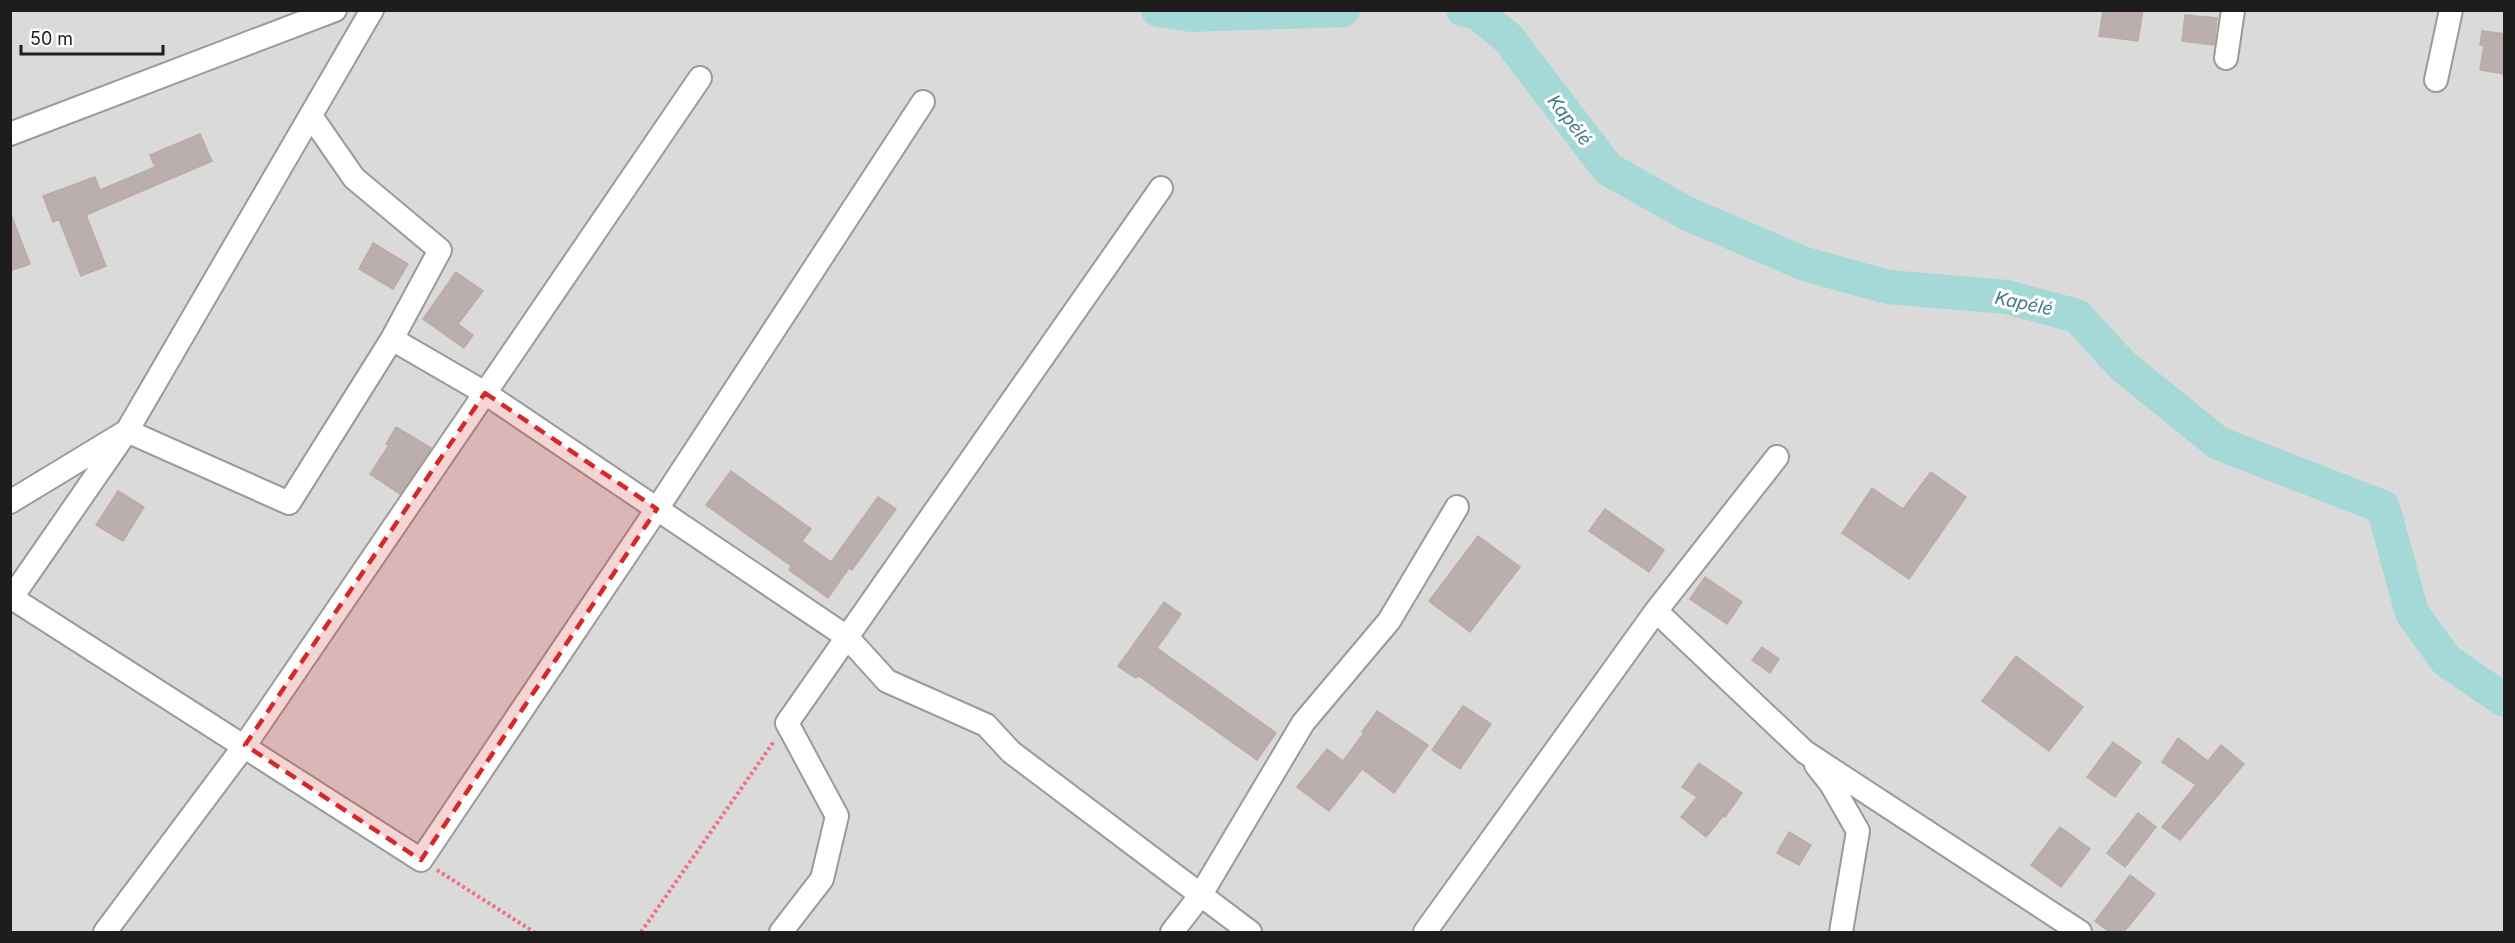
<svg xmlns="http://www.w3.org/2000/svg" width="2515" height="943" font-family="Inter,sans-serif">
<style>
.residential{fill:#dbdada}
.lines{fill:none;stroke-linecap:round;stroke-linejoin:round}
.river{stroke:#a5d9d7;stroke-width:34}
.building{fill:#baafad;stroke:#beaaa6;stroke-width:1.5}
.minor-casing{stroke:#9a9a9a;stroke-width:26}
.path{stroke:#f26f84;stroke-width:4;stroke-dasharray:3 3;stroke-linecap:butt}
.minor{stroke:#fff;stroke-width:22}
.marked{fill:#d62828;fill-opacity:0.2;stroke:#d62828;stroke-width:4.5;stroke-dasharray:12 8;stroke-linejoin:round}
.labels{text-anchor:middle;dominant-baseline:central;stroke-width:6;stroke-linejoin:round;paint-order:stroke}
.water-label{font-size:18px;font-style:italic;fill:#427889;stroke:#fff}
</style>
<rect width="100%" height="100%" fill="#eee7e3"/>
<!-- residential -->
<path class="residential" d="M 11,11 L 2504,11 L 2504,932 L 11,932 Z"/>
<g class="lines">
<!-- river -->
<path class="river" d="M 1158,10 L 1191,15 L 1343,10
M 1463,10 L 1476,12 L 1508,38 L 1608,169 L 1686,213 L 1805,264 L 1888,287 L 2007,297 L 2077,316 L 2122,365 L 2218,443 L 2383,507 L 2412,613 L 2446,660 L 2504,700"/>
</g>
<!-- building -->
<path class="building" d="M 2103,10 L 2143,10 L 2138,41 L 2099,36 Z
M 2185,15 L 2217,18 L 2214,45 L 2182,41 Z
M 2482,31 L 2505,34 L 2505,74 L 2480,70 L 2484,45 L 2480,45 Z
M 200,134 L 212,161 L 86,215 L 106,266 L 81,276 L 59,219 L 53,222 L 43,196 L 95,177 L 100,190 L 155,167 L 150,155 Z
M 12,217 L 30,264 L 10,271 L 10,218 Z
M 373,243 L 408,264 L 393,289 L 359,269 Z
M 456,272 L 483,291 L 458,324 L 473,335 L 464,348 L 423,319 Z
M 396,427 L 431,448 L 400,494 L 370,474 L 389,445 L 386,444 Z
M 731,471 L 811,529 L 802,541 L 831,562 L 878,497 L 896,509 L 852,570 L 849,568 L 828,598 L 789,570 L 791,566 L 706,505 Z
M 1931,472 L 1966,497 L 1909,579 L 1842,533 L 1872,488 L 1903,509 Z
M 118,491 L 144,507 L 123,541 L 96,525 Z
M 1605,509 L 1664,550 L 1649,572 L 1589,531 Z
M 1478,536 L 1520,567 L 1470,632 L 1429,601 Z
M 1705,577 L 1742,602 L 1727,624 L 1690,599 Z
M 1164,602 L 1181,614 L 1157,648 L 1276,733 L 1257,760 L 1139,676 L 1135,678 L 1118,666 Z
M 1762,647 L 1779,659 L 1770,673 L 1752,660 Z
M 2016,656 L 2083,707 L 2049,751 L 1982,701 Z
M 1463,706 L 1491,724 L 1460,769 L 1432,750 Z
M 1377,711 L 1428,745 L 1394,793 L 1362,769 L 1329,811 L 1297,787 L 1327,749 L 1343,761 L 1364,733 L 1362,732 Z
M 2178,738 L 2208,761 L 2221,745 L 2244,764 L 2180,840 L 2162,827 L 2196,785 L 2162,762 Z
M 2113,742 L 2141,762 L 2115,797 L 2087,777 Z
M 1699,763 L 1742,793 L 1725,817 L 1723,816 L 1706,837 L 1681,817 L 1697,797 L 1682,787 Z
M 2138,813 L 2156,827 L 2125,867 L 2107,853 Z
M 2060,827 L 2090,849 L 2061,887 L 2031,865 Z
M 1789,832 L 1811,845 L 1799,865 L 1777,853 Z
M 2130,875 L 2155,894 L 2123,933 L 2111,933 L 2095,921 Z"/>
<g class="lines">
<defs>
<path id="minor" d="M 2226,58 L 2233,10
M 2436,80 L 2451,10
M 10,134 L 335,10
M 392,339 L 485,393 L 847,637 L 887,681 L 986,725 L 1011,752 L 1250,932
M 10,502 L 127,431 L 289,503 L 392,339 L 440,250 L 354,178 L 311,116
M 12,598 L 421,860 L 657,509 L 923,102
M 10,600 L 127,431 L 372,10
M 1656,611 L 1805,752 L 2080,932
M 1816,765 L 1831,784 L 1858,831 L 1841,932
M 105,932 L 245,745 L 700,78
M 781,932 L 822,879 L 837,816 L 787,723 L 1161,188
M 1172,932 L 1200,896 L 1303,723 L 1389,621 L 1457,507
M 1425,932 L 1656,611 L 1777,457"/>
</defs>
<!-- minor casing -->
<use href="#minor" class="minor-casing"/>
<!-- path -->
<path class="path" d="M 437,870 L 534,932
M 641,932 L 775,740"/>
<!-- minor -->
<use href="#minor" class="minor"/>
</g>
<!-- marked area -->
<path class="marked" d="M 485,393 L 657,509 L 421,860 L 245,745 Z"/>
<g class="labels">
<!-- water labels -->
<g class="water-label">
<text transform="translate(1570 120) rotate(52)">Kapélé</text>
<text transform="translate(2024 303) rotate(12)">Kapélé</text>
</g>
</g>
<!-- border -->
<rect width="2515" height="943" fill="none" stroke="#1d1d1d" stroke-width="24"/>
<!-- scale -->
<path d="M21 45v9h142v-9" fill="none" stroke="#1d1d1d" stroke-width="3"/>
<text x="30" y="45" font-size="18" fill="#1d1d1d" stroke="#ffffff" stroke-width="4.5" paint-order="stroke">50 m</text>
</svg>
